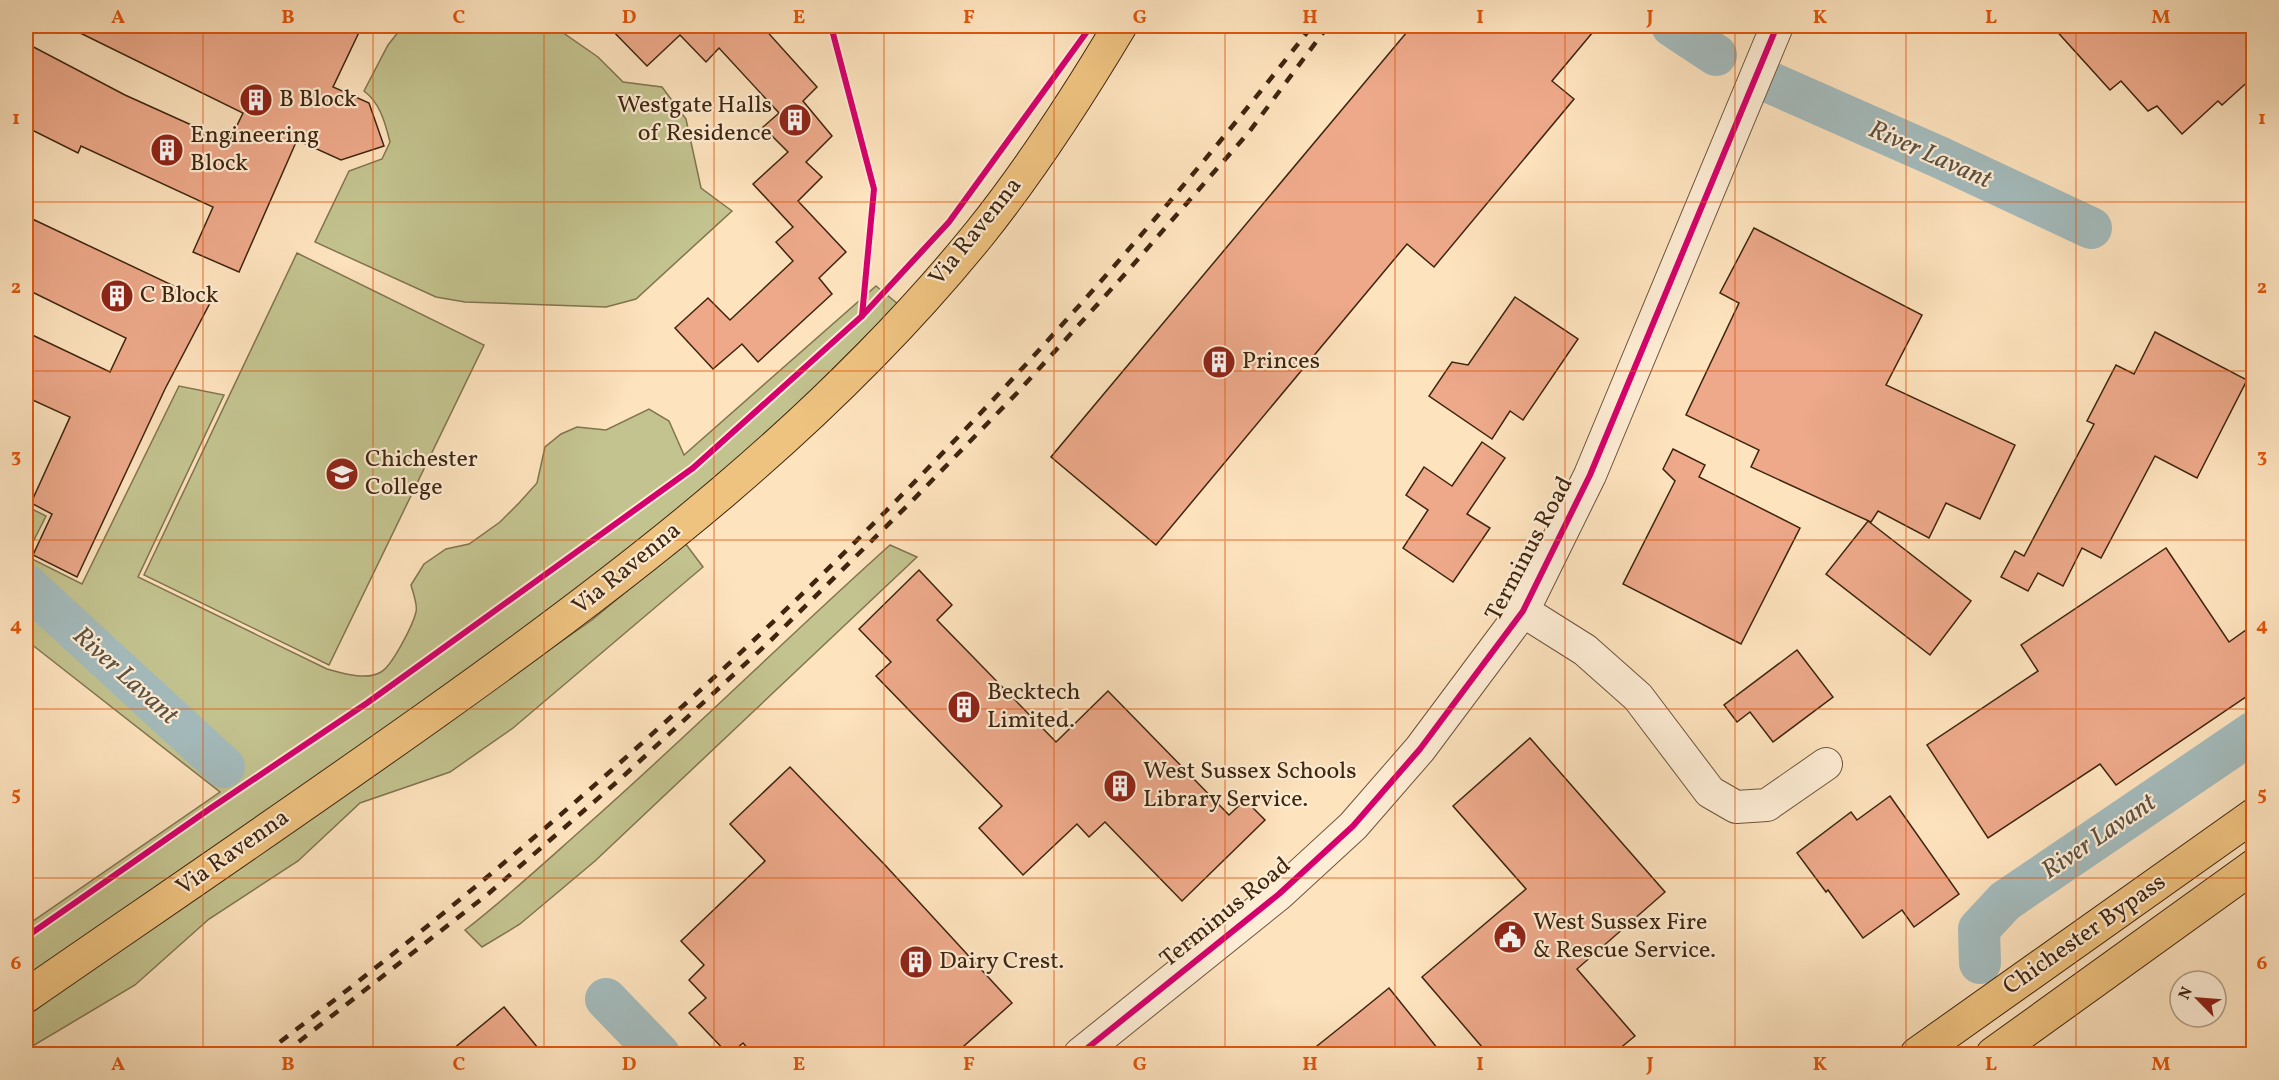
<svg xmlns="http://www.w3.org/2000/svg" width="2279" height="1080" font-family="Vollkorn,serif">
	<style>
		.green { fill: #c3c38f; stroke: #81744f; stroke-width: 1.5 }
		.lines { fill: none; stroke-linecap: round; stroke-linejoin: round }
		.river { stroke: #a4bbbc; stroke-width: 42 }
		.building { fill: #eda98a; stroke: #3f250f; stroke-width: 1.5 }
		.minor-casing { stroke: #6e543b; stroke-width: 34 }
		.major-casing { stroke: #3f250f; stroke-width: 35 }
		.highway-casing { stroke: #3f250f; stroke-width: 35 }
		.minor { stroke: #feedd5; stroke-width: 32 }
		.major { stroke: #eec27f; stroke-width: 33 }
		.highway { stroke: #eec27f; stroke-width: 33 }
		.rail { stroke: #3f250f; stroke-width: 4.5; stroke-dasharray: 10 10; stroke-linecap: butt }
		.cycleway-casing { stroke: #feedd5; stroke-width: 10 }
		.cycleway { stroke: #d6006c; stroke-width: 6 }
		.grid { fill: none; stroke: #e0560c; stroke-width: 1.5; stroke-opacity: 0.55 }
		.labels { text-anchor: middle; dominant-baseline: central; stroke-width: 4.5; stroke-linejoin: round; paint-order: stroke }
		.poi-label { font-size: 24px; fill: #3f250f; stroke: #feedd5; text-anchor: start }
		.street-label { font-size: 24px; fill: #3f250f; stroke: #feedd5 }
		.water-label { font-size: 26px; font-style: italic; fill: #5d5243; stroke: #feedd5 }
		.neatline { fill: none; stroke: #e0560c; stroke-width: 2 }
		.grid-label { font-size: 20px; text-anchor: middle; font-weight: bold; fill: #e0560c }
	</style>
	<rect width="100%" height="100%" fill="#fde3be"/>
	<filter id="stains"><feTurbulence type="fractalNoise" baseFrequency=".00333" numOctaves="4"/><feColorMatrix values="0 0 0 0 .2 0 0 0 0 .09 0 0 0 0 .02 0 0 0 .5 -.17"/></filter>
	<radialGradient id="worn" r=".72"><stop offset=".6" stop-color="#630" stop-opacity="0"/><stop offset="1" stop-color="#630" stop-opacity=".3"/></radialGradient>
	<g class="green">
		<path d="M 403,26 L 558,26 L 562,32 L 598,57 L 623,82 L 662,87 L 686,119 L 701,188 L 732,211 L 636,299 L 606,307 L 465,302 L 436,297 L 315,242 L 349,171 L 382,159 L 390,142 C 385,122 380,103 364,91 L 388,45 Z"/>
		<path d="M 297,253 L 484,345 L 329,665 L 144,575 Z"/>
		<path d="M 876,286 L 898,304 L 728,473 L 571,595 L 332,771 L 26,981 L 26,926 L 220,792 L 26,640 L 26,506 L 46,516 L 26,556 L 82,584 L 179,386 L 224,395 L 138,577 L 327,669 C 342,673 366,681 381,672 C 392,666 413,625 416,612 C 418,605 413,593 411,585 L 424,564 L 446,549 L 469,544 L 500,522 L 519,503 L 537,483 L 545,447 L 561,434 L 577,427 L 606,430 L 649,409 L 669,421 L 684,455 Z"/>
		<path d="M 685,543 L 703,567 L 513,728 L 450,772 L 360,803 L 298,861 L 209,919 L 135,985 L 26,1050 L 26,1013 L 592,620 Z"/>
		<path d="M 890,545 L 917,557 L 595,861 L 520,924 L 482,947 L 465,930 C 505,899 542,865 579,832 C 685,739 785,639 890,545 Z"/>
	</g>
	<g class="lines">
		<g class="river">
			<path d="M 1672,26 L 1716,55"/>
			<path d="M 1769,82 L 1939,157 L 2091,228"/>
			<path d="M 26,585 L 224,767"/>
			<path d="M 1980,963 L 1979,929 L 2005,901 L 2254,732"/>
			<path d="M 606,999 L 659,1054"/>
		</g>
	</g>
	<g class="building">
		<path d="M 66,26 L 362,26 L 333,87 L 369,103 L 384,146 L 341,160 L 297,140 L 239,272 L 193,252 L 213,207 L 81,146 L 78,153 L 26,127 L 26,43 L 125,95 L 229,142 L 243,113 Z"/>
		<path d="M 608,26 L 762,26 L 817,87 L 803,101 L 832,136 L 806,162 L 822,177 L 798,201 L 846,252 L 819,278 L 832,294 L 758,362 L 742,344 L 713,369 L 675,328 L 708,298 L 730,320 L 793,261 L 776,242 L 793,227 L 753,184 L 788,152 L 763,127 L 779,113 L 719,48 L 706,62 L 680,35 L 647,66 Z"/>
		<path d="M 1412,26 L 1598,26 L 1552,81 L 1574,99 L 1434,267 L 1407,244 L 1156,545 L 1051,457 Z"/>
		<path d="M 2052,26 L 2253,26 L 2253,77 L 2222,105 L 2218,101 L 2182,134 L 2157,106 L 2148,111 L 2121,81 L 2110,90 Z"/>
		<path d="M 26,216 L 210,303 L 165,389 L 77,577 L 33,555 L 52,514 L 31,503 L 70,417 L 26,397 L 26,332 L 110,372 L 126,338 L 26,289 Z"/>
		<path d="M 1754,228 L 1922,315 L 1886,385 L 2015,445 L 1980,519 L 1946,503 L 1929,538 L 1878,511 L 1871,522 L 1751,467 L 1759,450 L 1686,415 L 1739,303 L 1720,293 Z"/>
		<path d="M 1515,297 L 1578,339 L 1523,420 L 1510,411 L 1492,439 L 1429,396 L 1452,362 L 1468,365 Z"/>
		<path d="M 2155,332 L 2247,380 L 2197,478 L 2155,456 L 2101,558 L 2082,548 L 2063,586 L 2038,573 L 2028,591 L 2001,577 L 2015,551 L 2024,556 L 2094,424 L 2087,421 L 2116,365 L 2134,374 Z"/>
		<path d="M 1482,442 L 1505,458 L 1467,514 L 1490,528 L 1453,582 L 1403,548 L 1428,510 L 1406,495 L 1424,467 L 1452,486 Z"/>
		<path d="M 1673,449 L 1705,465 L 1699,477 L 1800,528 L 1741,644 L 1623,584 L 1675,481 L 1663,469 Z"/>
		<path d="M 1868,521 L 1971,601 L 1930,655 L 1826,574 Z"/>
		<path d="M 2166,548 L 2229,642 L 2253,625 L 2253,692 L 2116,785 L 2100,764 L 1988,838 L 1927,745 L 2038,671 L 2021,645 Z"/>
		<path d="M 919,570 L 952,605 L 937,620 L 1056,742 L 1108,691 L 1229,815 L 1245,800 L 1265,820 L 1182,901 L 1105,822 L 1089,837 L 1077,824 L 1023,875 L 979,828 L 1002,806 L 876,676 L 891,662 L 859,629 Z"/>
		<path d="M 1797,650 L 1833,697 L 1773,742 L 1750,712 L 1737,722 L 1724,705 Z"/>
		<path d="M 1530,738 L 1665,892 L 1577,969 L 1635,1036 L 1613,1054 L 1488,1054 L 1422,977 L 1526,889 L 1453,806 Z"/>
		<path d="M 790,767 L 885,865 L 1012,1003 L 955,1054 L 753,1054 L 743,1043 L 730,1054 L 728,1054 L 689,1013 L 706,998 L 689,980 L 704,965 L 681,941 L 765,861 L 730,824 Z"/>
		<path d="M 1890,796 L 1959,894 L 1914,927 L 1902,910 L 1863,938 L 1828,890 L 1826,892 L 1797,853 L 1851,812 L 1857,820 Z"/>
		<path d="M 1389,988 L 1442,1054 L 1307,1054 L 1352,1018 Z"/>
		<path d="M 504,1007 L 543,1054 L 447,1054 Z"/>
	</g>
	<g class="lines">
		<g class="minor-casing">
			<g id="minor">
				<path d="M 1523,611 L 1585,650 L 1638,697 L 1710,792 L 1736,807 L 1767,805 L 1826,764"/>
				<path d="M 1080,1054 L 1279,894 L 1353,826 L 1420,749 L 1523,611 L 1590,475 L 1777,26"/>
			</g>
		</g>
		<g class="major-casing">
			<path id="major" d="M 26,996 C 162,902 299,809 434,713 C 631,573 826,423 979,234 C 1031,169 1077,98 1120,26"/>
		</g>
		<g class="highway-casing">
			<g id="highway">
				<path d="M 1917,1054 L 2254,815"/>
				<path d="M 1993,1054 L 2254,866"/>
			</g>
		</g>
		<use href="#minor" class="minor"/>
		<use href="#major" class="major"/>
		<use href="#highway" class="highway"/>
		<g class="rail">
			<path d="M 264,1054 C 655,759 1012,413 1312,26"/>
			<path d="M 283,1054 L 488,894 L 618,781 L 768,643 L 911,502 L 1017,393 L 1125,274 L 1249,132 L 1328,26"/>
		</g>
		<g class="cycleway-casing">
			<g id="cycleway">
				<path d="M 831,26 L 874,189 L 862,316"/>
				<path d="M 26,937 L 208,810 L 367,703 L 693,468 L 862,316 L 949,222 L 1091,26"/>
				<path d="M 1080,1054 L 1279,894 L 1353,826 L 1420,749 L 1523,611 L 1590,475 L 1777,26"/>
			</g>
		</g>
		<use href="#cycleway" class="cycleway"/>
	</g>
	<path class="grid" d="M 203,26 L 203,1054M 373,26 L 373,1054M 544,26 L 544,1054M 714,26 L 714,1054M 884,26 L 884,1054M 1054,26 L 1054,1054M 1225,26 L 1225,1054M 1395,26 L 1395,1054M 1565,26 L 1565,1054M 1735,26 L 1735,1054M 1906,26 L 1906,1054M 2076,26 L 2076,1054M 26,202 L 2254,202M 26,371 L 2254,371M 26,540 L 2254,540M 26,709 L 2254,709M 26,878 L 2254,878"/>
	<defs>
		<g id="building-disc" transform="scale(1.725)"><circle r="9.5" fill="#8f2418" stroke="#feedd5"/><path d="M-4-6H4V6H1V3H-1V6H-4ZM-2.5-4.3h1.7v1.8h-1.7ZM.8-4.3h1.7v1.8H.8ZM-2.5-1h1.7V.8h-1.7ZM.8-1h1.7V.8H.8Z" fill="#fff"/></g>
		<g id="university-disc" transform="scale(1.725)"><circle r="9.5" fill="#8f2418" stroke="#feedd5"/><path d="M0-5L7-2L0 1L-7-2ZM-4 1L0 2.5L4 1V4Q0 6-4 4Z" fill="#fff"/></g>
		<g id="civic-disc" transform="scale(1.725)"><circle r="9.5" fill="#8f2418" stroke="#feedd5"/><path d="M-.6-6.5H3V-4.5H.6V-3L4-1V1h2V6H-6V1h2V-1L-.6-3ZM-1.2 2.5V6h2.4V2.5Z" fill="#fff"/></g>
	</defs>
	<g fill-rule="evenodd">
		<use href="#building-disc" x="256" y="100"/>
		<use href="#building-disc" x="795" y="120"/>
		<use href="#building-disc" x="167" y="150"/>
		<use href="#building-disc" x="117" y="296"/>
		<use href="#building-disc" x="1219" y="362"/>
		<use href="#university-disc" x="342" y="474"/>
		<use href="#building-disc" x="964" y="707"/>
		<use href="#building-disc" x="1120" y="786"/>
		<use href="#civic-disc" x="1510" y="937"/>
		<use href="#building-disc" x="916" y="962"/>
	</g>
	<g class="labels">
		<g class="poi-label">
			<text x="279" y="100">B Block</text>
			<text x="772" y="106" text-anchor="end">Westgate Halls<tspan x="772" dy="28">of Residence</tspan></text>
			<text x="190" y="136">Engineering<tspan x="190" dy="28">Block</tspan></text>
			<text x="140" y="296">C Block</text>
			<text x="1242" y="362">Princes</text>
			<text x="365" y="460">Chichester<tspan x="365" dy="28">College</tspan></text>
			<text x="987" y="693">Becktech<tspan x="987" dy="28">Limited.</tspan></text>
			<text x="1143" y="772">West Sussex Schools<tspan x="1143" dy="28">Library Service.</tspan></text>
			<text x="1533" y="923">West Sussex Fire<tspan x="1533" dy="28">&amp; Rescue Service.</tspan></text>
			<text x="939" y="962">Dairy Crest.</text>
		</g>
		<g class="street-label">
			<text transform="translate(976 232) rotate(-51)">Via Ravenna</text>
			<text transform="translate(1530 549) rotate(-62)">Terminus Road</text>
			<text transform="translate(627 569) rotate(-39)">Via Ravenna</text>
			<text transform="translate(233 853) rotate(-35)">Via Ravenna</text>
			<text transform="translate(1226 913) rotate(-39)">Terminus Road</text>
			<text transform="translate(2085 935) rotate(-35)">Chichester Bypass</text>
		</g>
		<g class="water-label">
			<text transform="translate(1930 155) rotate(24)">River Lavant</text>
			<text transform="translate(125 676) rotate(42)">River Lavant</text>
			<text transform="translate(2099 837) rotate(-34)">River Lavant</text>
		</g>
	</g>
	<rect width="2279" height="1080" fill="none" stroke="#fde3be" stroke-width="66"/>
	<g transform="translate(2198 999) rotate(295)"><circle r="28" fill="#feedd5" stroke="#b29d86" stroke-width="1.5"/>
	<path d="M0-4.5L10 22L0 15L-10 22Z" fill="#8f2418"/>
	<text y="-9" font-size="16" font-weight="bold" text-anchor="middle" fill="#3f250f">N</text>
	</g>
	<rect x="33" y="33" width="2213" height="1014" class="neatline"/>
	<g class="grid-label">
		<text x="118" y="23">A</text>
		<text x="288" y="23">B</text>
		<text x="459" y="23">C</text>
		<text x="629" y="23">D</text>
		<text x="799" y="23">E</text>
		<text x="969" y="23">F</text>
		<text x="1140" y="23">G</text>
		<text x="1310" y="23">H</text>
		<text x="1480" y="23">I</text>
		<text x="1650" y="23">J</text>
		<text x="1820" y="23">K</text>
		<text x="1991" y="23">L</text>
		<text x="2161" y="23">M</text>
		<text x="16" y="124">1</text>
		<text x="2262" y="124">1</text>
		<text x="16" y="293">2</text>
		<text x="2262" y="293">2</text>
		<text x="16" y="462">3</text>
		<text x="2262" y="462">3</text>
		<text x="16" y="631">4</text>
		<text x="2262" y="631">4</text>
		<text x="16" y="800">5</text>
		<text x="2262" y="800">5</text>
		<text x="16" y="969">6</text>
		<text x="2262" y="969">6</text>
		<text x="118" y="1070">A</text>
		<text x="288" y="1070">B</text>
		<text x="459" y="1070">C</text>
		<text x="629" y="1070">D</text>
		<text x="799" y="1070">E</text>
		<text x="969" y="1070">F</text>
		<text x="1140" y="1070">G</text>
		<text x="1310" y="1070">H</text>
		<text x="1480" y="1070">I</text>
		<text x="1650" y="1070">J</text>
		<text x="1820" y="1070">K</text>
		<text x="1991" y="1070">L</text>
		<text x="2161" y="1070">M</text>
	</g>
	<rect width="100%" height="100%" filter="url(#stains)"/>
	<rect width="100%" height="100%" fill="url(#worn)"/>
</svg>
